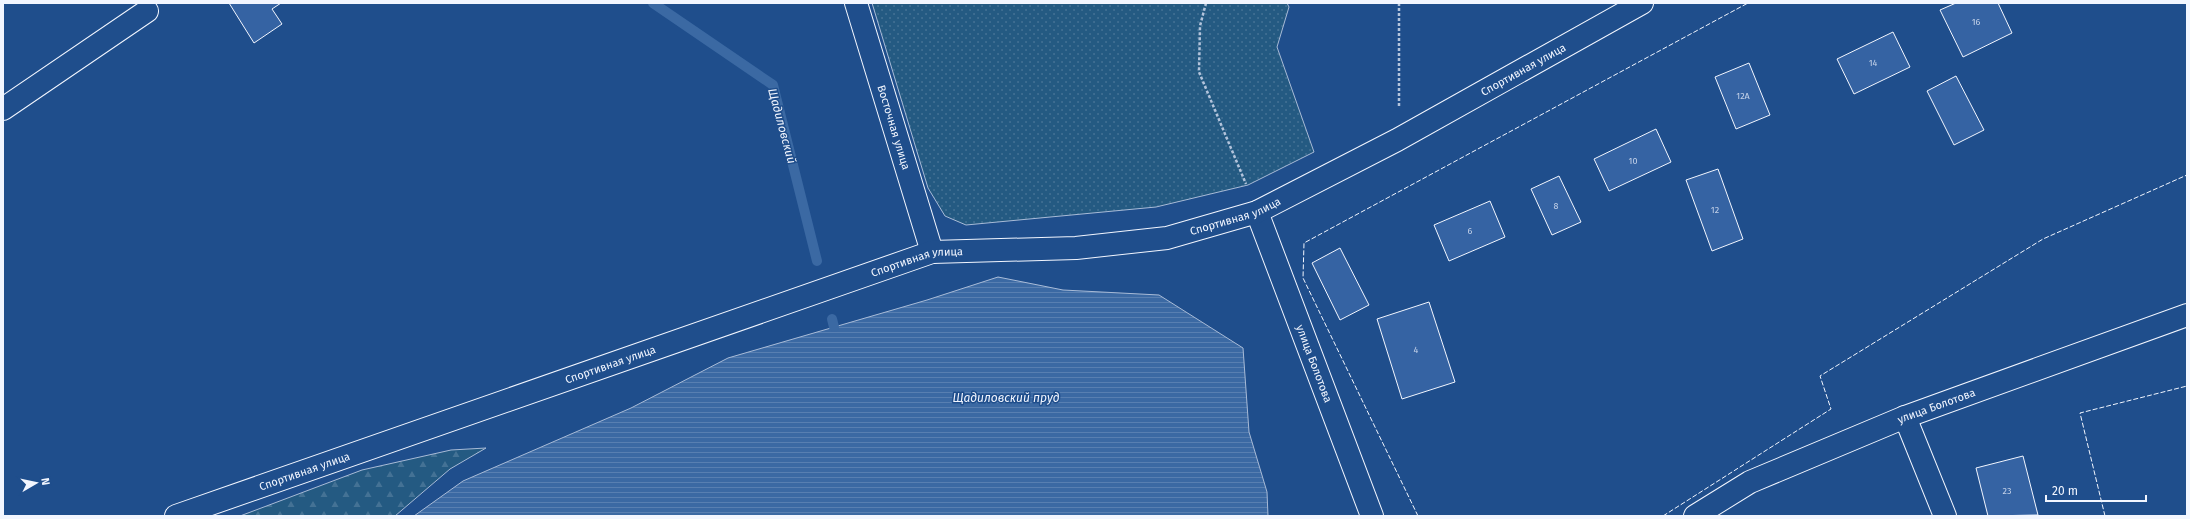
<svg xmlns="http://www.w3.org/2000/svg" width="2190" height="519" font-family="'Fira Sans',sans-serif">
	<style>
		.grass { fill: url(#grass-dots); stroke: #a8bbd7 }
		.forest { fill: url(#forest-firs); stroke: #a8bbd7 }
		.water { fill: url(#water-rules); stroke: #a8bbd7 }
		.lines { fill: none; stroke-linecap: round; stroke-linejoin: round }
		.stream { stroke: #3b69a3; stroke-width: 10 }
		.building { fill: #3563a3; stroke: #f2f6ff }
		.minor-casing { stroke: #f2f6ff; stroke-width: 24 }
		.path { stroke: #b3c4dc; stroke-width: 2.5; stroke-dasharray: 3 2; stroke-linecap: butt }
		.minor { stroke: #1f4e8c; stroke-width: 22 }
		.fence { stroke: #f2f6ff; stroke-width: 1; stroke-dasharray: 5 2; stroke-linecap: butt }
		.labels { text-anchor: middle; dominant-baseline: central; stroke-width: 3; stroke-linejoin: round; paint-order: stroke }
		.number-label { font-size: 9px; fill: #c3d1e8 }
		.street-label { font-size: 11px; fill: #f2f6ff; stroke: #1f4e8c }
		.water-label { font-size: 12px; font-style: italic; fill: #f2f6ff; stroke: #1f4e8c }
	</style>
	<defs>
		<pattern id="grass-dots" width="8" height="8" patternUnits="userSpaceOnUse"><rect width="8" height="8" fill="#245a82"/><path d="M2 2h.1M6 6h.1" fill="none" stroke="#447295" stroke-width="1.8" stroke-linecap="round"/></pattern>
		<pattern id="forest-firs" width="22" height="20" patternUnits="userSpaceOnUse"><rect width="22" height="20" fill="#245a82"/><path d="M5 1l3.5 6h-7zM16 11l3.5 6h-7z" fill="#447295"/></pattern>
		<pattern id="water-rules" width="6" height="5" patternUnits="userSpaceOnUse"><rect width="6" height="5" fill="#3b69a3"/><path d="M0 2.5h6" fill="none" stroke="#587fb1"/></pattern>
	</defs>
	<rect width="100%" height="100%" fill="#1f4e8c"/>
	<path class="grass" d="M 872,3 L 1287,3 L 1289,7 L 1277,47 L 1314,152 L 1248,185 L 1156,207 L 966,225 L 945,216 L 928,188 Z"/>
	<path class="forest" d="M 486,448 L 450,469 L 395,516 L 240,516 L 362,470 L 451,450 Z"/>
	<path class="water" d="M 998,277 L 1063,290 L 1159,295 L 1243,348 L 1249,432 L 1267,492 L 1268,516 L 414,516 L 463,481 L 631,408 L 728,358 L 927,300 Z"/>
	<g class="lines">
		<g class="stream">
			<path d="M 653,3 L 773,85 L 817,261"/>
			<path d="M 832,319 L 834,327"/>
		</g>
	</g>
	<g class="building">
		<path d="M 229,3 L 281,3 L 272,9 L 282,24 L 254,43 Z"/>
		<path d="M 1956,3 L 1998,3 L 2012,33 L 1963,57 L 1940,10 Z"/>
		<path d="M 1893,32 L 1910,67 L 1854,94 L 1837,59 Z"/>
		<path d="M 1749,63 L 1770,115 L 1736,129 L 1715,77 Z"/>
		<path d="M 1956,76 L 1984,130 L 1954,145 L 1927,91 Z"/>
		<path d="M 1656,129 L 1671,162 L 1609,191 L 1594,159 Z"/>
		<path d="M 1718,169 L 1743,239 L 1712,251 L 1686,180 Z"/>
		<path d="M 1559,176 L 1581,222 L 1552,235 L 1531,189 Z"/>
		<path d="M 1490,201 L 1505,237 L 1449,261 L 1434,225 Z"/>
		<path d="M 1340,248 L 1369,305 L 1340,320 L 1312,263 Z"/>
		<path d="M 1429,302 L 1455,382 L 1402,399 L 1377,319 Z"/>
		<path d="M 2023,456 L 2038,515 L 1988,516 L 1976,468 Z"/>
	</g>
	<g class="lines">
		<g class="minor-casing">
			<g id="minor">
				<path id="s1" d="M 856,3 L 932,252"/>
				<path d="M 3,109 L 147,11"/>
				<path id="s2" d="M 1257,212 L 1372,516"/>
				<path d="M 1905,417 L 1945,516"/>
				<path id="s3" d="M 176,516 L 932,252 L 1076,248 L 1167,238 L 1257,212 L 1397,140 L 1642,3"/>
				<path id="s4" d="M 1695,516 L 1750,482 L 1905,417 L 2187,315"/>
			</g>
		</g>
		<g class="path">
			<path d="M 1206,3 L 1200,26 L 1199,72 L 1246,184"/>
			<path d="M 1399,106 L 1399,3"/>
		</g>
		<use href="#minor" class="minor"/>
		<g class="fence">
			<path d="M 1418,516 L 1303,278 L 1304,243 L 1748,3"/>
			<path d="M 1663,516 L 1831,409 L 1820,376 L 2043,239 L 2187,175"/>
			<path d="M 2105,516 L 2080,413 L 2187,386"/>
		</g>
	</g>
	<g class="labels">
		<g class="number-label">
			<text x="1976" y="22">16</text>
			<text x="1873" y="63">14</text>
			<text x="1743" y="96">12А</text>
			<text x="1633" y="161">10</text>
			<text x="1556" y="206">8</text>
			<text x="1715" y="210">12</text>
			<text x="1470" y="231">6</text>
			<text x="1416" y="350">4</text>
			<text x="2007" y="491">23</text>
		</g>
		<g class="street-label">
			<text stroke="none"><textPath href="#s3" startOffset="1432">Спортивная улица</textPath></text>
			<text stroke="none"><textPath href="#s1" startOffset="130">Восточная улица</textPath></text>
			<text stroke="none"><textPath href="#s3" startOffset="1108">Спортивная улица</textPath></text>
			<text stroke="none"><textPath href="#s3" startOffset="784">Спортивная улица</textPath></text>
			<text stroke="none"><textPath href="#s2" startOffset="162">улица Болотова</textPath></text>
			<text stroke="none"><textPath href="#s3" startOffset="460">Спортивная улица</textPath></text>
			<text stroke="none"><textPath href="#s4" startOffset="266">улица Болотова</textPath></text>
			<text stroke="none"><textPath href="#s3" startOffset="136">Спортивная улица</textPath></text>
		</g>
		<g class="water-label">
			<text transform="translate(782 126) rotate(75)">Щадиловский</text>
			<text x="1006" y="398">Щадиловский пруд</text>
		</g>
	</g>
	<rect width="2190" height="519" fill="none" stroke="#f2f6ff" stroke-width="8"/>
	<g transform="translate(36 483) rotate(81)" stroke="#1f4e8c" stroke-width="3" paint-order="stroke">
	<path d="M0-3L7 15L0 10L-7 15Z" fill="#f2f6ff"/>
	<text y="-6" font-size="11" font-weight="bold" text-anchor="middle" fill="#f2f6ff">N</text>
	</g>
	<path d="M2046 495v6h100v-6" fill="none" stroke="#f2f6ff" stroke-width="2"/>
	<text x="2052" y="495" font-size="12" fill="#f2f6ff" stroke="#1f4e8c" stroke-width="3" paint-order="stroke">20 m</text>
</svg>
